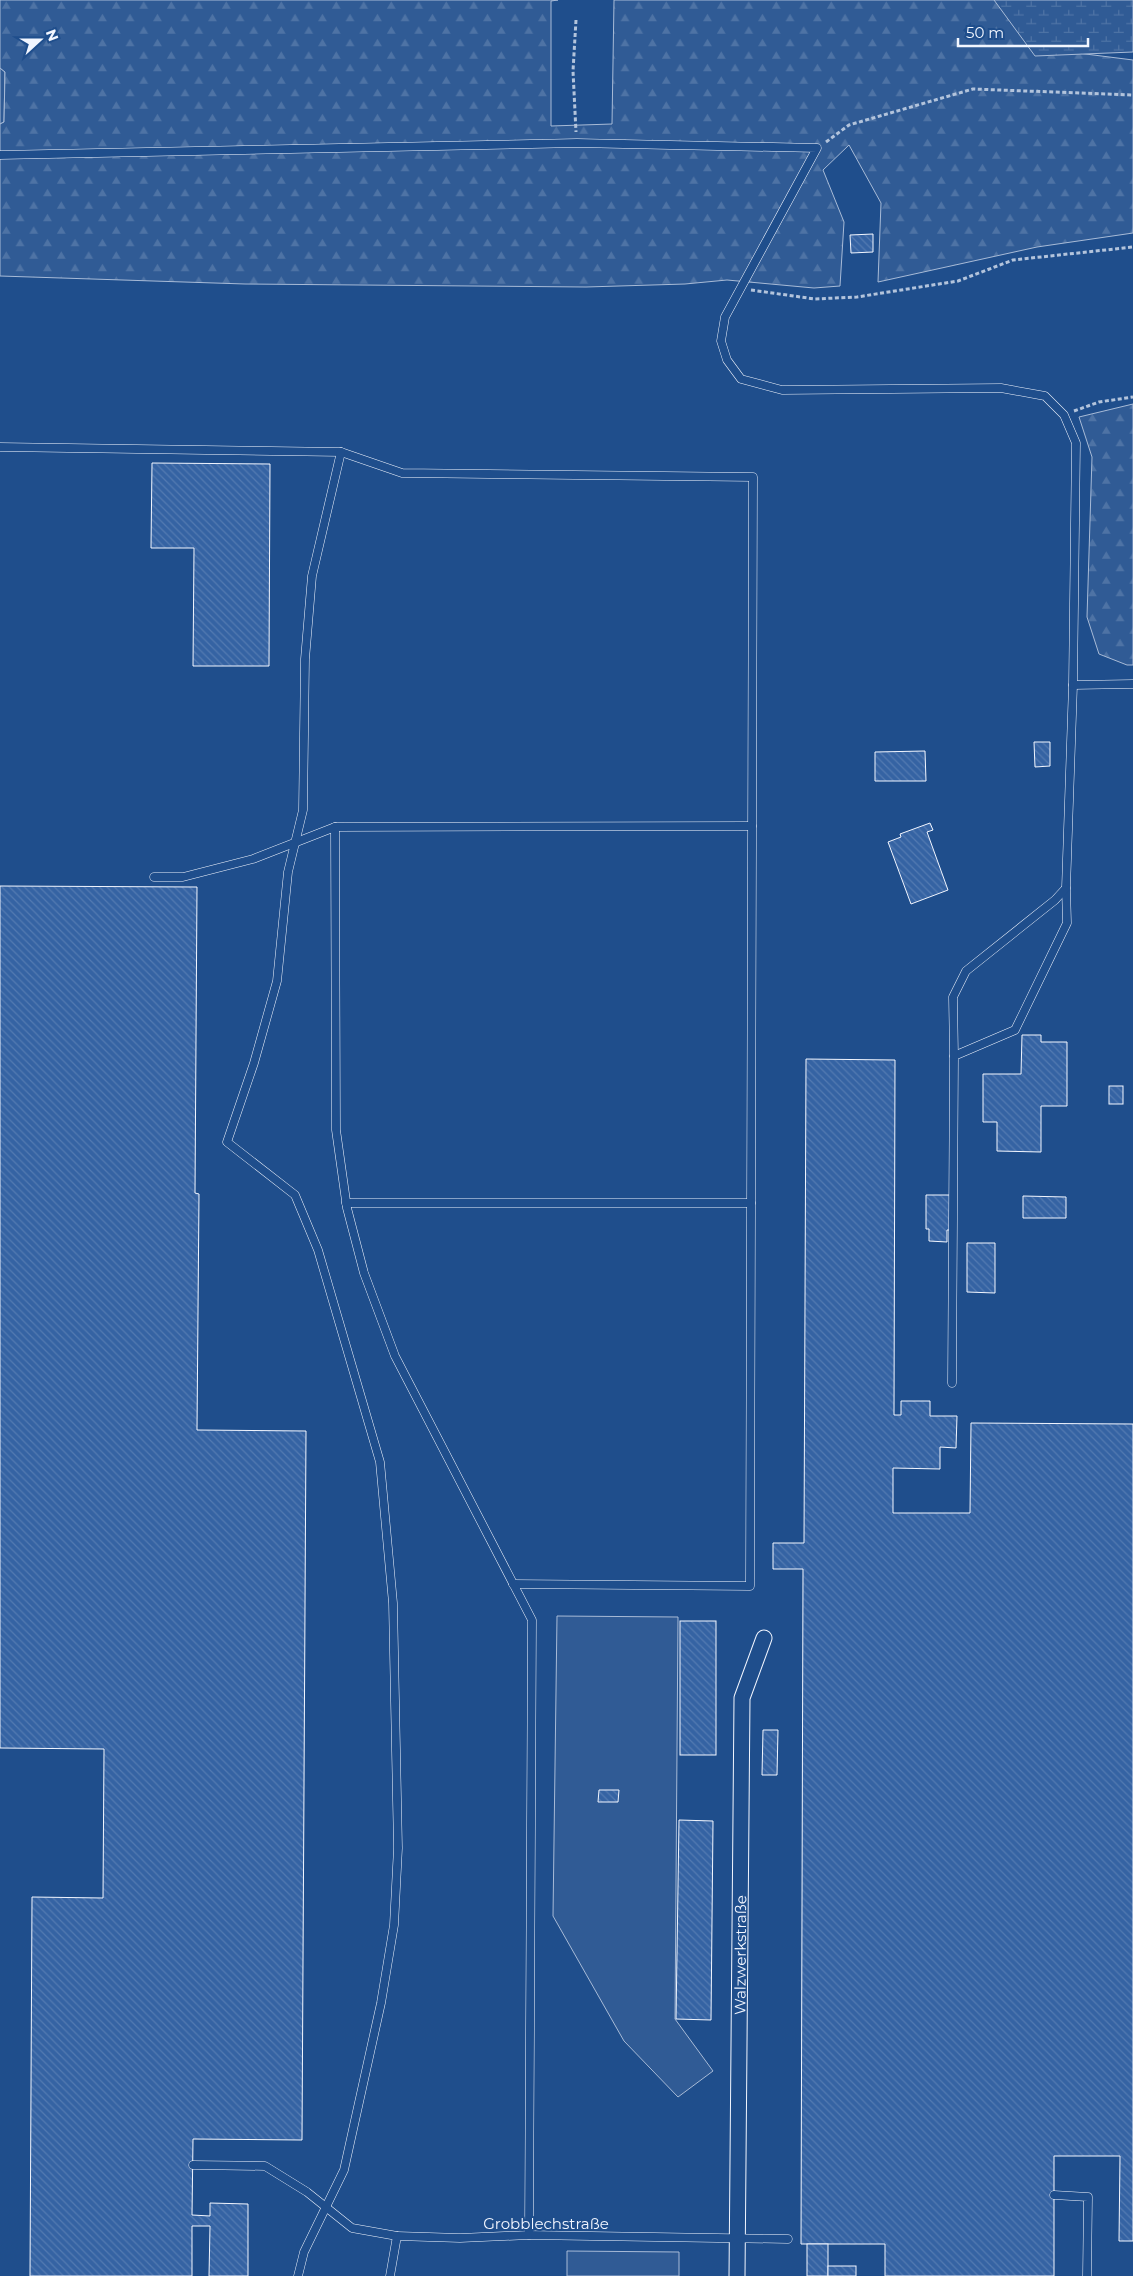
<svg xmlns="http://www.w3.org/2000/svg" width="1133" height="2276" font-family="Montserrat,sans-serif">
	<style>
		.built { fill: #305b95; stroke: #a8bbd7 }
		.forest { fill: url(#forest-firs); stroke: #a8bbd7 }
		.wetland { fill: url(#wetland-marsh); stroke: #a8bbd7 }
		.building { fill: url(#building-back-hatch); stroke: #f2f6ff }
		.lines { fill: none; stroke-linecap: round; stroke-linejoin: round }
		.lane-casing { stroke: #f2f6ff; stroke-width: 9 }
		.street-casing { stroke: #f2f6ff; stroke-width: 17 }
		.path { stroke: #b3c4dc; stroke-width: 3; stroke-dasharray: 4 2.5; stroke-linecap: butt }
		.lane { stroke: #1f4e8c; stroke-width: 8 }
		.street { stroke: #1f4e8c; stroke-width: 15 }
		.labels { text-anchor: middle; dominant-baseline: central; stroke-width: 4; stroke-linejoin: round; paint-order: stroke }
		.street-label { font-size: 15px; fill: #f2f6ff; stroke: #1f4e8c }
	</style>
	<defs>
		<pattern id="forest-firs" width="22" height="20" patternUnits="userSpaceOnUse" patternTransform="scale(1.25)"><rect width="22" height="20" fill="#305b95"/><path d="M5 1l3.5 6h-7zM16 11l3.5 6h-7z" fill="#4e73a5"/></pattern>
		<pattern id="wetland-marsh" width="20" height="14" patternUnits="userSpaceOnUse" patternTransform="scale(1.25)"><rect width="20" height="14" fill="#305b95"/><path d="M1 5h8M5 5V1M11 12h8M15 12V8" fill="none" stroke="#4e73a5"/></pattern>
		<pattern id="building-back-hatch" width="6" height="6" patternUnits="userSpaceOnUse" patternTransform="scale(1.25)"><rect width="6" height="6" fill="#3563a3"/><path d="M-1 5l2 2M0 0l6 6M5-1l2 2" fill="none" stroke="#537ab1"/></pattern>
	</defs>
	<rect width="100%" height="100%" fill="#1f4e8c"/>
	<g class="built">
		<path d="M 0,68 L 5,72 L 4,122 L 0,124 Z"/>
		<path d="M 557,1616 L 678,1617 L 675,2019 L 713,2071 L 678,2097 L 624,2041 L 553,1916 Z"/>
		<path d="M 567,2251 L 679,2252 L 679,2276 L 567,2276 Z"/>
	</g>
	<g class="forest">
		<path d="M 0,0 L 558,0 L 551,1 L 551,126 L 612,124 L 614,0 L 1003,0 L 1046,49 L 1133,60 L 1133,233 L 1037,247 L 878,282 L 881,203 L 849,145 L 823,170 L 844,222 L 840,286 L 814,288 L 727,280 L 685,284 L 586,287 L 245,284 L 0,276 L 0,124 L 4,122 L 5,72 L 0,68 Z"/>
		<path d="M 1133,404 L 1133,665 L 1127,665 L 1099,654 L 1087,617 L 1092,457 L 1079,417 Z"/>
	</g>
	<path class="wetland" d="M 994,0 L 1133,0 L 1133,52 L 1035,56 Z"/>
	<g class="building">
		<path d="M 873,234 L 873,252 L 851,253 L 850,235 Z"/>
		<path d="M 152,463 L 270,464 L 269,666 L 193,666 L 194,548 L 151,548 Z"/>
		<path d="M 1034,742 L 1050,742 L 1050,766 L 1035,767 Z"/>
		<path d="M 925,751 L 926,781 L 875,781 L 875,752 Z"/>
		<path d="M 930,823 L 933,830 L 927,832 L 948,890 L 911,904 L 888,842 L 901,837 L 900,834 Z"/>
		<path d="M 0,886 L 197,887 L 195,1193 L 199,1194 L 197,1430 L 306,1431 L 302,2140 L 193,2139 L 192,2215 L 210,2216 L 210,2203 L 248,2204 L 248,2276 L 209,2276 L 210,2226 L 192,2226 L 192,2276 L 30,2276 L 32,1897 L 103,1898 L 104,1749 L 0,1748 Z"/>
		<path d="M 1022,1035 L 1041,1035 L 1041,1042 L 1067,1042 L 1067,1106 L 1041,1106 L 1041,1152 L 997,1151 L 997,1122 L 983,1122 L 983,1074 L 1021,1074 Z"/>
		<path d="M 806,1059 L 895,1060 L 894,1415 L 901,1415 L 901,1401 L 930,1401 L 930,1416 L 957,1416 L 956,1448 L 940,1447 L 940,1469 L 893,1468 L 893,1513 L 970,1513 L 971,1423 L 1133,1424 L 1133,2241 L 1119,2241 L 1120,2156 L 1054,2156 L 1054,2276 L 885,2276 L 885,2244 L 801,2244 L 803,1569 L 773,1569 L 773,1543 L 804,1543 Z"/>
		<rect x="1109" y="1086" width="14" height="18"/>
		<path d="M 926,1195 L 951,1195 L 951,1230 L 947,1230 L 947,1242 L 929,1241 L 929,1229 L 926,1229 Z"/>
		<path d="M 1023,1196 L 1066,1197 L 1066,1218 L 1023,1218 Z"/>
		<path d="M 967,1243 L 995,1243 L 995,1293 L 967,1292 Z"/>
		<rect x="680" y="1621" width="36" height="134"/>
		<path d="M 763,1730 L 778,1730 L 777,1775 L 762,1775 Z"/>
		<path d="M 599,1790 L 619,1790 L 618,1802 L 598,1802 Z"/>
		<path d="M 679,1820 L 713,1821 L 711,2020 L 676,2019 Z"/>
		<rect x="807" y="2244" width="21" height="32"/>
		<rect x="828" y="2266" width="28" height="10"/>
	</g>
	<g class="lines">
		<g class="lane-casing">
			<g id="lane">
				<path d="M 0,155 L 577,143 L 817,148 L 725,317 L 721,341 L 727,360 L 741,379 L 782,390 L 1001,388 L 1045,396 L 1064,415 L 1076,443 L 1073,685 L 1066,888 L 1067,923 L 1015,1030 L 954,1056 L 952,1383"/>
				<path d="M 0,447 L 341,452 L 402,473 L 753,477 L 750,1586 L 513,1584"/>
				<path d="M 1073,685 L 1133,684"/>
				<path d="M 335,827 L 336,1130 L 347,1208 L 364,1273 L 395,1356 L 532,1620 L 529,2235"/>
				<path d="M 154,877 L 183,877 L 253,859 L 335,827 L 752,826"/>
				<path d="M 954,1056 L 953,997 L 966,971 L 1055,900 L 1066,888"/>
				<path d="M 346,1203 L 751,1203"/>
				<path d="M 193,2165 L 265,2166 L 307,2192 L 352,2228 L 397,2236"/>
				<path d="M 1054,2195 L 1088,2197 L 1087,2276"/>
				<path d="M 298,2276 L 304,2252 L 344,2170 L 381,2003 L 394,1925 L 398,1848 L 393,1603 L 380,1462 L 318,1250 L 295,1195 L 227,1142 L 254,1063 L 277,981 L 288,872 L 303,810 L 305,659 L 312,576 L 341,452"/>
				<path d="M 390,2276 L 397,2236 L 460,2238 L 529,2235 L 788,2239"/>
			</g>
		</g>
		<g class="street-casing">
			<g id="street">
				<path id="s1" d="M 737,2276 L 742,1698 L 764,1638"/>
			</g>
		</g>
		<g class="path">
			<path d="M 576,20 L 573,71 L 576,132"/>
			<path d="M 826,142 L 849,125 L 973,89 L 1133,95"/>
			<path d="M 751,290 L 815,299 L 857,297 L 958,281 L 1013,260 L 1133,247"/>
			<path d="M 1074,411 L 1099,402 L 1133,397"/>
		</g>
		<use href="#lane" class="lane"/>
		<use href="#street" class="street"/>
	</g>
	<g class="labels">
		<g class="street-label">
			<text stroke="none"><textPath href="#s1" startOffset="321">Walzwerkstraße</textPath></text>
			<text x="546" y="2223">Grobblechstraße</text>
		</g>
	</g>
	<g transform="translate(40 40) rotate(69)" stroke="#1f4e8c" stroke-width="4" paint-order="stroke">
	<path d="M0-4L9 19L0 12L-9 19Z" fill="#f2f6ff"/>
	<text y="-8" font-size="14" font-weight="bold" text-anchor="middle" fill="#f2f6ff">N</text>
	</g>
	<path d="M958 38v8h130v-8" fill="none" stroke="#f2f6ff" stroke-width="2.5"/>
	<text x="966" y="38" font-size="15" fill="#f2f6ff" stroke="#1f4e8c" stroke-width="4" paint-order="stroke">50 m</text>
</svg>
